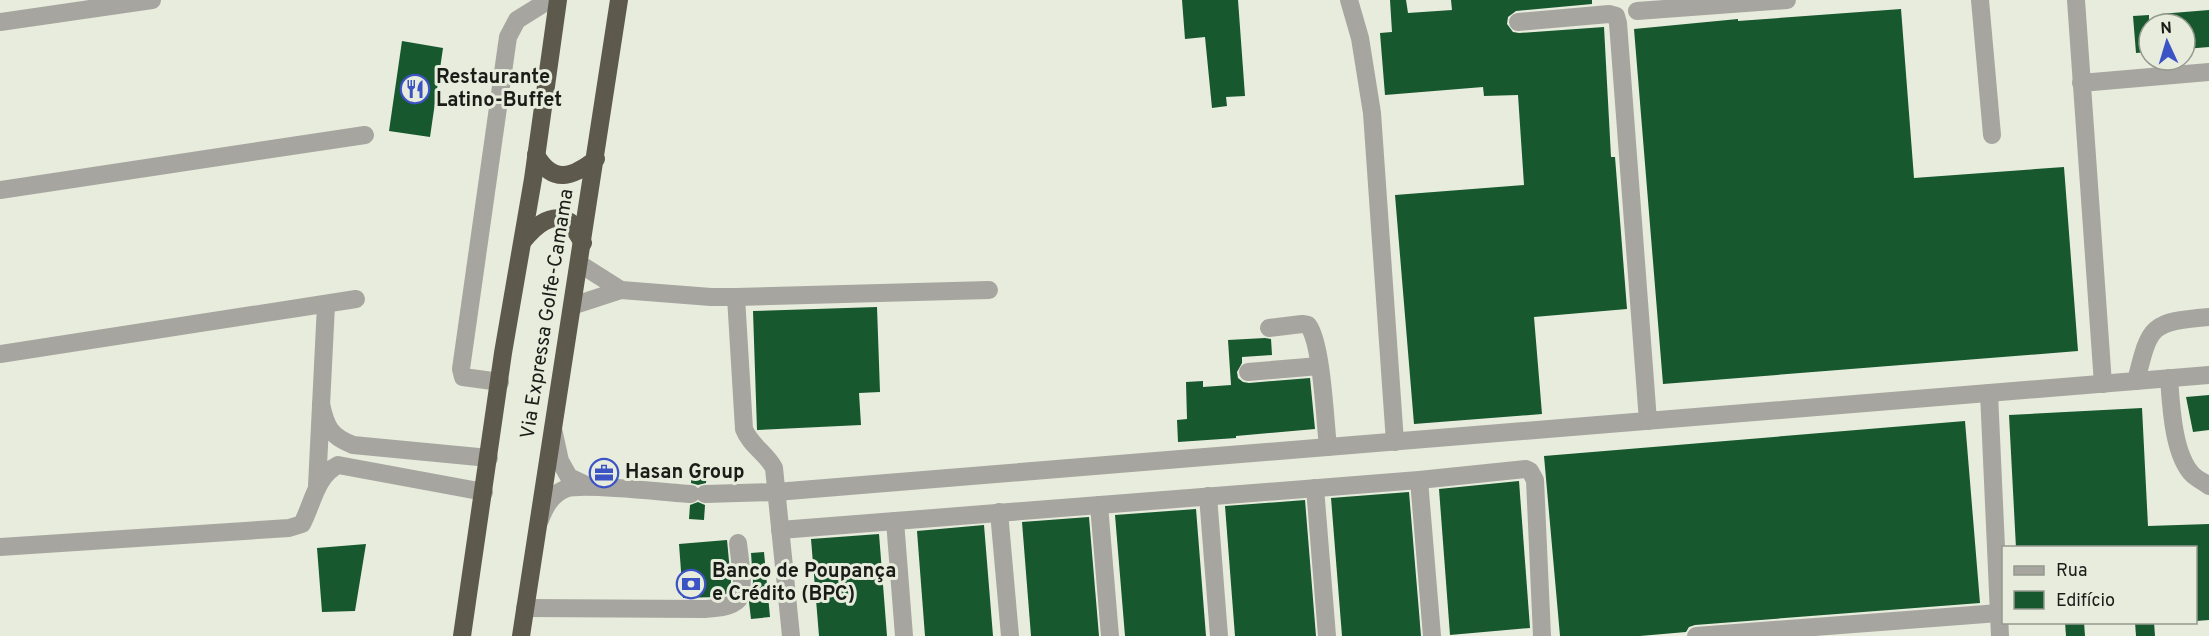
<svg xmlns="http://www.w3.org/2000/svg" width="2209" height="636" font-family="Overpass,sans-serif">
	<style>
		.building { fill: #17582f }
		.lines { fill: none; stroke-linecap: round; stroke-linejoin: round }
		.minor { stroke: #a7a59f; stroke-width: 18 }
		.highway { stroke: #5d594c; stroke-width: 18 }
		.labels { text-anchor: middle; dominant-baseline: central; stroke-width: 6; stroke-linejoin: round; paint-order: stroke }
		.poi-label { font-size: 20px; font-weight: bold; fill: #1a1c17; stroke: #e7ecdd; text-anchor: start }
		.street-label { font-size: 20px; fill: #1a1c17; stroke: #e7ecdd }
	</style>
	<rect width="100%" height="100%" fill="#e7ecdd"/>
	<g class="building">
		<path d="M 1182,0 L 1238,0 L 1245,96 L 1226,97 L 1227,106 L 1212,108 L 1205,37 L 1185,39 Z"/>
		<path d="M 1390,0 L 1406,0 L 1408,13 L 1452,10 L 1451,0 L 1592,0 L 1592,4 L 1516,11 L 1508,17 L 1507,24 L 1513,32 L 1519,33 L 1604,27 L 1611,157 L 1615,157 L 1627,309 L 1534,317 L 1542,414 L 1414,424 L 1395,195 L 1524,185 L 1518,95 L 1484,96 L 1483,87 L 1385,95 L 1380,33 L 1392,32 Z"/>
		<path d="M 1901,9 L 1914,178 L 2064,167 L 2078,351 L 1663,384 L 1634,29 L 1738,19 L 1738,21 Z"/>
		<path d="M 2209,10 L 2209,47 L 2185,49 L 2185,24 L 2160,24 L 2160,14 Z"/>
		<path d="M 2149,15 L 2149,52 L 2136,53 L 2133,16 Z"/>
		<path d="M 402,41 L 443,48 L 430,137 L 389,131 Z"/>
		<path d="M 877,307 L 880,392 L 859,393 L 861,425 L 757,430 L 753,311 Z"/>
		<path d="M 1265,338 L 1271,339 L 1272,355 L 1242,357 L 1242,363 L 1237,372 L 1238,378 L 1243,382 L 1249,383 L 1310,378 L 1315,429 L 1236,436 L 1236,438 L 1178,442 L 1177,420 L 1187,419 L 1186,382 L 1203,381 L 1203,387 L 1231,385 L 1228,340 Z"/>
		<path d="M 2209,395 L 2209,430 L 2193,432 L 2186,397 Z"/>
		<path d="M 2142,408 L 2148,526 L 2209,524 L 2209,620 L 2196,621 L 2196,548 L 2016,548 L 2009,415 Z"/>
		<path d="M 1965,421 L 1980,603 L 1695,625 L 1689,627 L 1686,632 L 1640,636 L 1560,636 L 1544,456 Z"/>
		<path d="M 692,471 L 707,471 L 706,483 L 698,485 L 691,483 Z"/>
		<path d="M 1519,481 L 1530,628 L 1450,635 L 1439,489 Z"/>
		<path d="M 1409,492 L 1421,636 L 1342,636 L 1331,498 Z"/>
		<path d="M 1305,500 L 1316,636 L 1235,636 L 1225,506 Z"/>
		<path d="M 698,502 L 705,505 L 704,520 L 689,519 L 690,505 Z"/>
		<path d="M 1196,509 L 1206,636 L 1125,636 L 1115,515 Z"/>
		<path d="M 1089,517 L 1099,636 L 1031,636 L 1022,522 Z"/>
		<path d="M 984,525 L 993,636 L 925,636 L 917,531 Z"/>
		<path d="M 879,534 L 887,636 L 819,636 L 811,539 Z"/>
		<path d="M 727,540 L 731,582 L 729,593 L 716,597 L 683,598 L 679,544 Z"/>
		<path d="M 366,544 L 355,611 L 322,612 L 317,548 Z"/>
		<path d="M 764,552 L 770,617 L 751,619 L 749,602 L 753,582 L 751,553 Z"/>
		<path d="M 2065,622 L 2084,622 L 2085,636 L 2066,636 Z"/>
		<path d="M 2135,622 L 2154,622 L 2155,636 L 2136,636 Z"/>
	</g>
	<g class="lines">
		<g class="minor">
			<path d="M 1349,0 L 1360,38 L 1372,113 L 1395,442"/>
			<path d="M 1980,0 L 1992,135"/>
			<path d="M 2076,0 L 2103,384"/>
			<path d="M 1637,11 L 1787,0"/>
			<path d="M 0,22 L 152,0"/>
			<path d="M 1518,22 L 1609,14 L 1616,16 L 1618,23 L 1648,421"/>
			<path d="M 2081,83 L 2209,72"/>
			<path d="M 0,190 L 365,135"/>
			<path d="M 580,264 L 621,290"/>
			<path d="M 572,306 L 621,290 L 711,297 L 736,297"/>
			<path d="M 1269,328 L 1302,324 L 1308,325 C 1322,343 1325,421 1328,447"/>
			<path d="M 0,354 L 356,299"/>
			<path d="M 1248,372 L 1319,366"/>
			<path d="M 2169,378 C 2171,405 2173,455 2193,475 C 2197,479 2204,482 2209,486"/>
			<path d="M 2136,381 C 2150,325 2150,322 2209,317"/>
			<path d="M 500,382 L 463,377 L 461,369 L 508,37 L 517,20 L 549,0"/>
			<path d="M 1989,393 L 2000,636"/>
			<path d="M 321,404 C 326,427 330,436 353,445 L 489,458"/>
			<path d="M 553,429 L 560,461 L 569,477 L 588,486"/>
			<path d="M 1419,480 L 1432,636"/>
			<path d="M 317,486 L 326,305"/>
			<path d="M 1315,488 L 1327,636"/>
			<path d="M 705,494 L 776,492 L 2209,375"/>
			<path d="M 1208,496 L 1219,636"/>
			<path d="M 1099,505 L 1110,636"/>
			<path d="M 999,512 L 1010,636"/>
			<path d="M 540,520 C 545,507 551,495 565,489 C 582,482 667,493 691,494"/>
			<path d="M 895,521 L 904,636"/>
			<path d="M 780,530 L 1419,480 L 1526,469 L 1530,471 L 1535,480 L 1542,636"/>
			<path d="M 0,547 L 289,528 L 302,524 C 313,503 316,476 338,465 L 484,492"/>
			<path d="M 525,608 L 705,609 C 715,608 730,608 738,600 C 746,592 739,555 738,543"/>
			<path d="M 791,636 L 774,468 C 767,454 750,445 744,429 L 736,297 L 989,290"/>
			<path d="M 1696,636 L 1999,613"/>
		</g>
		<g class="highway">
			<path d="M 536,155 C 553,185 573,177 596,159"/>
			<path d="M 523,241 C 535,226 551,211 570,222 L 583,243"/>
			<path d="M 462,636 L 503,353 L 533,179 L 558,0"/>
			<path d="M 521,636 L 619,0"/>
		</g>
	</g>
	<defs>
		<g id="restaurant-ring" transform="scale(1.5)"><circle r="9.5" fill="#e7ecdd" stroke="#3c53c6" stroke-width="1.5"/><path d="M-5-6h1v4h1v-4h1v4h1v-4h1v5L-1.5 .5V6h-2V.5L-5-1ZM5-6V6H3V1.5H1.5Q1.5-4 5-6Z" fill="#3c53c6"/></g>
		<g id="office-ring" transform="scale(1.5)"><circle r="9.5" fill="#e7ecdd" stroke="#3c53c6" stroke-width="1.5"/><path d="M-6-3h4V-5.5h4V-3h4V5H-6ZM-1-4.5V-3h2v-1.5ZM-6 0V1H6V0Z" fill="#3c53c6"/></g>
		<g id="bank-ring" transform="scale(1.5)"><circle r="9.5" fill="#e7ecdd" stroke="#3c53c6" stroke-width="1.5"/><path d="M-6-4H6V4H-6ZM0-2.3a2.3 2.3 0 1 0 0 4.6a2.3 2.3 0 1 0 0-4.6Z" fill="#3c53c6"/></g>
	</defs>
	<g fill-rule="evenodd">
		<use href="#restaurant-ring" x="415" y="89"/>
		<use href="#office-ring" x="604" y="473"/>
		<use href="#bank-ring" x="691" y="584"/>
	</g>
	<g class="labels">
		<g class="poi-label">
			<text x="436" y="78">Restaurante<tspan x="436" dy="23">Latino-Buffet</tspan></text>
			<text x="625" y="473">Hasan Group</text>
			<text x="712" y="572">Banco de Poupança<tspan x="712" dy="23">e Crédito (BPC)</tspan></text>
		</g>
		<g class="street-label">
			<text transform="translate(548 314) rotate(-81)">Via Expressa Golfe-Camama</text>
		</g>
	</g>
	<rect x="2002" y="546" width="195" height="78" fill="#e7ecdd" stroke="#95998e" stroke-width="1.5"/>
	<rect x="2014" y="566" width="30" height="9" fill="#a7a59f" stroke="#95998e" stroke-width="1.5"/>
	<text x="2056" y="576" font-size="18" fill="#1a1c17">Rua</text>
	<rect x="2014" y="591" width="30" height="18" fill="#17582f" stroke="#95998e" stroke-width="1.5"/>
	<text x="2056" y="606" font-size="18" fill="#1a1c17">Edifício</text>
	<g transform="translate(2167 42) rotate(356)"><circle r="28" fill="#e7ecdd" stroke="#95998e" stroke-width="1.5"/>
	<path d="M0-4.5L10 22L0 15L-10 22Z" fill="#3c53c6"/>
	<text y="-9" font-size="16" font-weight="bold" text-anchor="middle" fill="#1a1c17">N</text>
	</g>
</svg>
